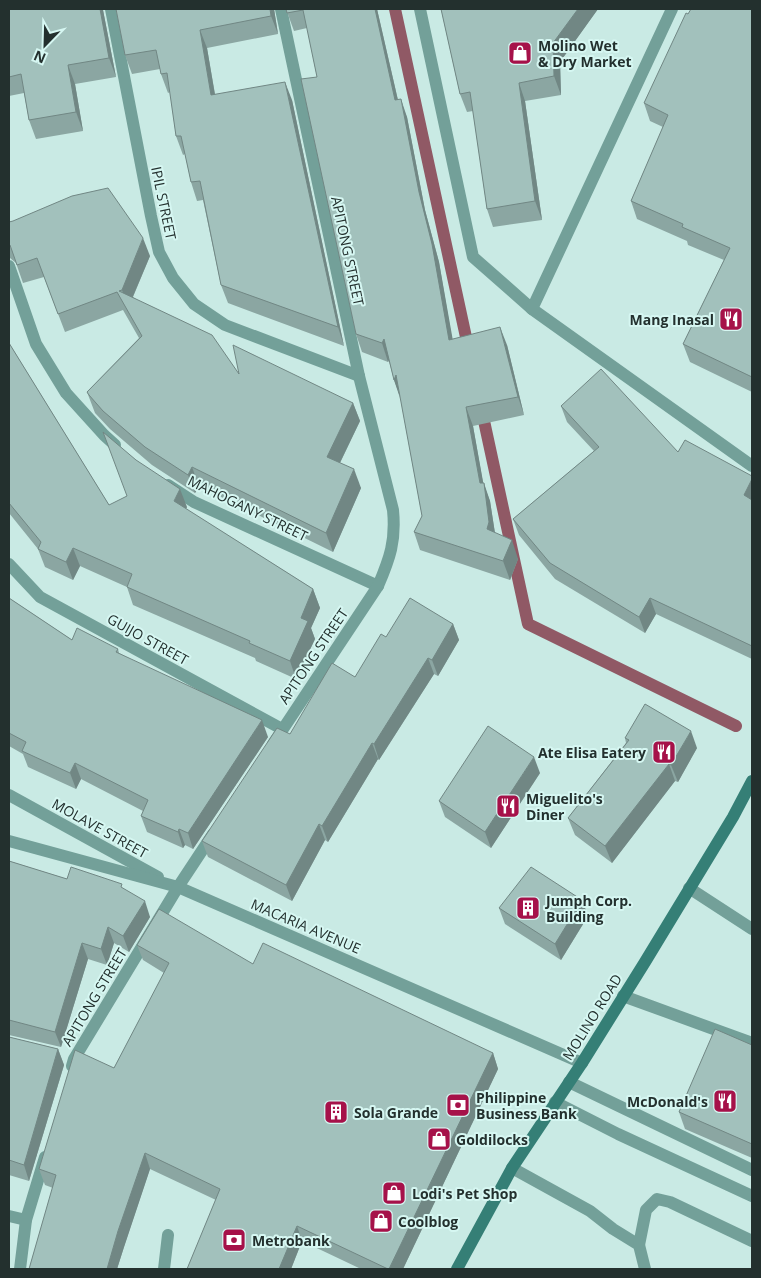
<svg xmlns="http://www.w3.org/2000/svg" width="761" height="1278" font-family="'Open Sans',sans-serif">
	<style>
		.lines { fill: none; stroke-linecap: round; stroke-linejoin: round }
		.stream { stroke: #905965; stroke-width: 12 }
		.lane { stroke: #73a099; stroke-width: 12 }
		.street { stroke: #73a099; stroke-width: 12 }
		.secondary { stroke: #357f76; stroke-width: 12 }
		.wall { fill: #8ba6a2 }
		.shaded-wall { fill: #718784 }
		.building { fill: #a2c1bc; stroke: #718784 }
		.labels { text-anchor: middle; dominant-baseline: central; stroke-width: 4; stroke-linejoin: round; paint-order: stroke }
		.poi-label { font-size: 14px; font-weight: bold; fill: #23302e; stroke: #d6f7f2; text-anchor: start }
		.street-label { font-size: 14px; fill: #23302e; stroke: #d6f7f2 }
	</style>
	<rect width="100%" height="100%" fill="#c9eae4"/>
	<g class="lines">
		<g class="stream">
			<path d="M 395,9 L 469,351"/>
			<path d="M 481,407 L 528,624 L 736,726"/>
		</g>
		<g class="lane">
			<path d="M 420,9 L 473,257 L 532,309"/>
			<path d="M 689,888 L 752,929"/>
			<path d="M 623,996 L 752,1043"/>
			<path d="M 569,1082 L 752,1170"/>
			<path d="M 555,1102 L 618,1134 L 752,1196"/>
			<path d="M 512,1168 L 590,1211 L 613,1229 L 639,1245 L 645,1269"/>
			<path d="M 639,1245 L 646,1210 L 657,1199 L 670,1202 L 752,1241"/>
			<path d="M 164,1269 L 168,1235"/>
		</g>
		<g class="street">
			<path d="M 111,9 L 151,216 L 159,252 L 173,278 L 194,304 L 225,325 L 359,376"/>
			<path d="M 672,9 L 532,309 L 752,466"/>
			<path d="M 9,266 L 36,344 L 66,393 L 104,435 L 115,445"/>
			<path d="M 168,485 L 194,502 L 378,586"/>
			<path d="M 9,564 L 40,597 L 282,729"/>
			<path d="M 273,744 L 378,586 C 390,558 396,541 393,510 L 359,376 L 281,9"/>
			<path d="M 9,795 L 158,877"/>
			<path d="M 9,841 L 178,887 L 582,1063"/>
			<path d="M 72,1066 L 74,1059 L 178,887 L 213,834"/>
			<path d="M 9,1216 L 26,1220"/>
			<path d="M 20,1269 L 26,1220 L 45,1157"/>
		</g>
		<path class="secondary" d="M 457,1269 L 512,1168 L 582,1063 L 645,962 L 733,817 L 752,781"/>
	</g>
	<g class="wall">
		<path d="M 9,9 L 103,10 L 116,77 L 75,84 L 83,131 L 36,139 L 29,120 L 24,93 L 9,96 Z"/>
		<path d="M 116,9 L 274,9 L 278,34 L 207,48 L 215,94 L 292,100 L 344,346 L 228,303 L 221,285 L 203,200 L 197,201 L 191,182 L 185,154 L 183,155 L 176,136 L 170,92 L 168,93 L 161,74 L 160,69 L 132,74 L 125,55 Z"/>
		<path d="M 286,9 L 377,9 L 398,100 L 407,117 L 425,210 L 439,262 L 452,339 L 507,345 L 524,415 L 473,426 L 483,483 L 490,501 L 495,533 L 518,559 L 510,580 L 420,550 L 414,532 L 422,516 L 400,396 L 394,380 L 389,361 L 388,362 L 362,352 L 356,334 L 317,77 L 307,28 L 294,31 Z"/>
		<path d="M 441,9 L 598,9 L 560,62 L 561,95 L 525,101 L 542,220 L 493,227 L 487,209 L 473,111 L 467,112 L 460,94 Z"/>
		<path d="M 752,9 L 752,392 L 690,362 L 683,344 L 724,260 L 688,245 L 687,241 L 637,219 L 631,201 L 663,127 L 650,121 L 644,103 L 688,14 Z"/>
		<path d="M 9,222 L 150,256 L 133,297 L 239,374 L 353,403 L 360,421 L 340,463 L 361,488 L 333,552 L 199,486 L 195,493 L 152,465 L 110,429 L 95,413 L 87,392 L 139,338 L 123,310 L 65,332 L 44,277 L 23,283 L 16,263 L 10,258 L 9,258 Z"/>
		<path d="M 9,343 L 109,505 L 187,507 L 186,509 L 313,589 L 320,608 L 311,628 L 315,639 L 296,679 L 256,661 L 255,658 L 133,605 L 127,587 L 80,566 L 73,580 L 45,567 L 38,549 L 9,513 Z"/>
		<path d="M 561,406 L 678,452 L 752,476 L 752,659 L 656,614 L 645,633 L 555,579 L 519,535 L 513,519 L 594,451 L 567,422 Z"/>
		<path d="M 9,598 L 72,640 L 118,649 L 119,653 L 268,737 L 193,849 L 185,845 L 183,848 L 147,832 L 141,816 L 143,811 L 81,779 L 76,789 L 28,767 L 23,754 L 9,746 Z"/>
		<path d="M 453,624 L 459,640 L 438,676 L 434,674 L 379,760 L 378,759 L 328,842 L 325,840 L 292,901 L 208,857 L 202,841 L 290,734 L 355,677 L 386,637 Z"/>
		<path d="M 625,738 L 697,748 L 678,782 L 675,781 L 612,863 L 575,835 L 568,818 L 626,743 Z"/>
		<path d="M 540,773 L 491,848 L 445,817 L 439,801 Z"/>
		<path d="M 9,861 L 67,879 L 124,889 L 150,917 L 129,952 L 114,943 L 107,965 L 88,959 L 61,1047 L 9,1035 Z"/>
		<path d="M 582,900 L 588,916 L 561,960 L 505,924 L 499,908 Z"/>
		<path d="M 137,945 L 253,964 L 493,1053 L 498,1069 L 403,1269 L 361,1269 L 302,1241 L 291,1269 L 187,1269 L 216,1200 L 150,1169 L 124,1247 L 117,1269 L 29,1269 L 53,1188 L 45,1185 L 39,1169 L 114,1068 L 164,973 L 143,960 Z"/>
		<path d="M 9,1037 L 58,1049 L 64,1065 L 29,1181 L 9,1175 Z"/>
		<path d="M 752,1045 L 752,1158 L 685,1129 L 679,1112 Z"/>
	</g>
	<g class="shaded-wall">
		<path d="M 100,9 L 104,9 L 103,10 L 116,77 L 109,58 Z"/>
		<path d="M 270,9 L 274,9 L 278,34 L 271,16 Z"/>
		<path d="M 375,9 L 377,9 L 402,118 L 395,100 Z"/>
		<path d="M 578,9 L 598,9 L 560,62 L 561,95 L 554,76 L 553,43 Z"/>
		<path d="M 200,30 L 207,48 L 218,113 L 211,95 Z"/>
		<path d="M 68,65 L 75,84 L 83,131 L 76,112 Z"/>
		<path d="M 285,82 L 292,100 L 344,346 L 338,327 Z"/>
		<path d="M 519,83 L 525,101 L 542,220 L 535,201 Z"/>
		<path d="M 401,99 L 407,117 L 425,210 L 439,262 L 456,358 L 449,340 L 419,192 Z"/>
		<path d="M 143,238 L 150,256 L 128,308 L 122,290 Z"/>
		<path d="M 500,327 L 507,345 L 524,415 L 518,397 Z"/>
		<path d="M 384,339 L 390,357 L 388,362 L 382,343 Z"/>
		<path d="M 396,375 L 400,398 L 394,380 Z"/>
		<path d="M 353,403 L 360,421 L 334,475 L 327,457 Z"/>
		<path d="M 466,407 L 473,426 L 484,487 L 484,483 L 490,501 L 496,540 L 487,529 L 480,483 Z"/>
		<path d="M 192,467 L 199,486 L 195,493 L 188,475 Z"/>
		<path d="M 354,469 L 361,488 L 333,552 L 326,533 Z"/>
		<path d="M 752,479 L 752,506 L 744,495 Z"/>
		<path d="M 180,489 L 187,507 L 180,519 L 174,501 Z"/>
		<path d="M 512,540 L 518,559 L 510,580 L 503,561 Z"/>
		<path d="M 73,548 L 80,566 L 73,580 L 66,562 Z"/>
		<path d="M 313,589 L 320,608 L 311,628 L 315,639 L 296,679 L 290,661 L 301,618 Z"/>
		<path d="M 650,598 L 656,614 L 645,633 L 639,617 Z"/>
		<path d="M 453,624 L 459,640 L 438,676 L 432,660 Z"/>
		<path d="M 428,658 L 434,674 L 379,760 L 374,744 Z"/>
		<path d="M 262,720 L 268,737 L 193,849 L 188,833 Z"/>
		<path d="M 691,731 L 697,748 L 678,782 L 671,765 Z"/>
		<path d="M 372,743 L 378,759 L 328,842 L 322,826 Z"/>
		<path d="M 534,757 L 540,773 L 491,848 L 485,832 Z"/>
		<path d="M 75,763 L 81,779 L 76,789 L 70,773 Z"/>
		<path d="M 669,764 L 675,781 L 612,863 L 605,846 Z"/>
		<path d="M 319,824 L 325,840 L 292,901 L 286,885 Z"/>
		<path d="M 179,829 L 185,845 L 183,848 L 178,832 Z"/>
		<path d="M 582,900 L 588,916 L 561,960 L 555,944 Z"/>
		<path d="M 145,901 L 150,917 L 129,952 L 123,936 Z"/>
		<path d="M 108,927 L 114,943 L 107,965 L 101,949 Z"/>
		<path d="M 82,943 L 88,959 L 61,1047 L 55,1032 Z"/>
		<path d="M 58,1049 L 64,1065 L 29,1181 L 24,1165 Z"/>
		<path d="M 493,1053 L 498,1069 L 403,1269 L 389,1269 Z"/>
		<path d="M 145,1153 L 150,1169 L 124,1247 L 117,1269 L 107,1269 L 118,1231 Z"/>
		<path d="M 297,1226 L 302,1241 L 291,1269 L 279,1269 Z"/>
	</g>
	<g class="building">
		<path d="M 9,9 L 100,9 L 109,58 L 68,65 L 76,112 L 29,120 L 21,74 L 9,77 Z"/>
		<path d="M 116,9 L 270,9 L 271,16 L 200,30 L 211,95 L 285,82 L 338,327 L 221,285 L 200,181 L 191,182 L 181,136 L 176,136 L 167,73 L 161,74 L 156,50 L 125,55 Z"/>
		<path d="M 286,9 L 375,9 L 395,100 L 401,99 L 419,192 L 432,244 L 449,340 L 500,327 L 518,397 L 466,407 L 480,483 L 484,483 L 489,522 L 487,529 L 512,540 L 503,561 L 414,532 L 422,516 L 396,375 L 394,380 L 384,339 L 382,343 L 356,334 L 301,79 L 317,77 L 303,10 L 287,13 Z"/>
		<path d="M 441,9 L 578,9 L 553,43 L 554,76 L 519,83 L 535,201 L 487,209 L 470,92 L 460,94 Z"/>
		<path d="M 691,9 L 752,9 L 752,377 L 683,344 L 730,248 L 682,227 L 683,224 L 631,201 L 668,115 L 644,103 L 686,13 L 688,14 Z"/>
		<path d="M 108,188 L 143,238 L 122,290 L 119,291 L 212,335 L 239,374 L 233,345 L 353,403 L 327,457 L 354,469 L 326,533 L 192,467 L 188,475 L 145,447 L 103,411 L 89,395 L 87,392 L 142,336 L 117,292 L 58,314 L 37,258 L 17,265 L 10,245 L 9,244 L 9,222 L 13,221 L 72,196 Z"/>
		<path d="M 9,343 L 109,505 L 127,496 L 103,432 L 136,460 L 180,489 L 174,501 L 313,589 L 301,618 L 308,621 L 290,661 L 249,643 L 250,641 L 127,587 L 132,574 L 73,548 L 66,562 L 38,549 L 41,542 L 9,503 Z"/>
		<path d="M 601,369 L 678,452 L 685,440 L 752,476 L 752,479 L 744,495 L 752,500 L 752,646 L 650,598 L 639,617 L 550,563 L 513,519 L 599,447 L 561,406 Z"/>
		<path d="M 9,598 L 72,640 L 77,628 L 118,649 L 116,652 L 262,720 L 188,833 L 179,829 L 178,832 L 141,816 L 148,800 L 75,763 L 70,773 L 22,751 L 26,742 L 9,733 Z"/>
		<path d="M 410,598 L 453,624 L 432,660 L 428,658 L 374,744 L 372,743 L 322,826 L 319,824 L 286,885 L 202,841 L 277,728 L 290,734 L 332,663 L 355,677 L 381,634 L 386,637 Z"/>
		<path d="M 645,704 L 691,731 L 671,765 L 669,764 L 605,846 L 568,818 L 629,740 L 625,738 Z"/>
		<path d="M 488,726 L 534,757 L 485,832 L 439,801 Z"/>
		<path d="M 9,861 L 67,879 L 71,867 L 122,884 L 121,887 L 145,901 L 123,936 L 108,927 L 101,949 L 82,943 L 55,1032 L 9,1020 Z"/>
		<path d="M 531,867 L 582,900 L 555,944 L 499,908 Z"/>
		<path d="M 159,909 L 253,964 L 263,943 L 493,1053 L 389,1269 L 388,1269 L 297,1226 L 279,1269 L 187,1269 L 220,1189 L 145,1153 L 118,1231 L 107,1269 L 29,1269 L 56,1175 L 39,1169 L 75,1050 L 114,1068 L 169,963 L 137,945 Z"/>
		<path d="M 715,1029 L 752,1045 L 752,1144 L 679,1112 Z"/>
		<path d="M 9,1037 L 58,1049 L 24,1165 L 9,1160 Z"/>
	</g>
	<defs>
		<g id="shop-square" transform="scale(1.25)"><rect x="-9" y="-9" width="18" height="18" rx="4" fill="#a61149" stroke="#d6f7f2"/><path d="M-5-2.5h2.3a2.7 3.5 0 0 1 5.4 0H5L5.5 6h-11ZM-1.5-2.5h3a1.5 2.3 0 0 0-3 0Z" fill="#fff"/></g>
		<g id="restaurant-square" transform="scale(1.25)"><rect x="-9" y="-9" width="18" height="18" rx="4" fill="#a61149" stroke="#d6f7f2"/><path d="M-5-6h1v4h1v-4h1v4h1v-4h1v5L-1.5 .5V6h-2V.5L-5-1ZM5-6V6H3V1.5H1.5Q1.5-4 5-6Z" fill="#fff"/></g>
		<g id="building-square" transform="scale(1.25)"><rect x="-9" y="-9" width="18" height="18" rx="4" fill="#a61149" stroke="#d6f7f2"/><path d="M-4-6H4V6H1V3H-1V6H-4ZM-2.5-4.3h1.7v1.8h-1.7ZM.8-4.3h1.7v1.8H.8ZM-2.5-1h1.7V.8h-1.7ZM.8-1h1.7V.8H.8Z" fill="#fff"/></g>
		<g id="bank-square" transform="scale(1.25)"><rect x="-9" y="-9" width="18" height="18" rx="4" fill="#a61149" stroke="#d6f7f2"/><path d="M-6-4H6V4H-6ZM0-2.3a2.3 2.3 0 1 0 0 4.6a2.3 2.3 0 1 0 0-4.6Z" fill="#fff"/></g>
	</defs>
	<g fill-rule="evenodd">
		<use href="#shop-square" x="520" y="53"/>
		<use href="#restaurant-square" x="731" y="319"/>
		<use href="#restaurant-square" x="664" y="752"/>
		<use href="#restaurant-square" x="508" y="806"/>
		<use href="#building-square" x="528" y="908"/>
		<use href="#restaurant-square" x="725" y="1101"/>
		<use href="#bank-square" x="458" y="1105"/>
		<use href="#building-square" x="336" y="1112"/>
		<use href="#shop-square" x="439" y="1139"/>
		<use href="#shop-square" x="394" y="1193"/>
		<use href="#shop-square" x="381" y="1221"/>
		<use href="#bank-square" x="234" y="1240"/>
	</g>
	<g class="labels">
		<g class="poi-label">
			<text x="538" y="45">Molino Wet<tspan x="538" dy="16">&amp; Dry Market</tspan></text>
			<text x="714" y="319" text-anchor="end">Mang Inasal</text>
			<text x="646" y="752" text-anchor="end">Ate Elisa Eatery</text>
			<text x="526" y="798">Miguelito's<tspan x="526" dy="16">Diner</tspan></text>
			<text x="546" y="900">Jumph Corp.<tspan x="546" dy="16">Building</tspan></text>
			<text x="476" y="1097">Philippine<tspan x="476" dy="16">Business Bank</tspan></text>
			<text x="708" y="1101" text-anchor="end">McDonald's</text>
			<text x="354" y="1112">Sola Grande</text>
			<text x="456" y="1139">Goldilocks</text>
			<text x="412" y="1193">Lodi's Pet Shop</text>
			<text x="398" y="1221">Coolblog</text>
			<text x="252" y="1240">Metrobank</text>
		</g>
		<g class="street-label">
			<text transform="translate(164 203) rotate(78)">IPIL STREET</text>
			<text transform="translate(348 251) rotate(78)">APITONG STREET</text>
			<text transform="translate(248 508) rotate(26)">MAHOGANY STREET</text>
			<text transform="translate(148 639) rotate(29)">GUIJO STREET</text>
			<text transform="translate(313 656) rotate(-56)">APITONG STREET</text>
			<text transform="translate(100 828) rotate(29)">MOLAVE STREET</text>
			<text transform="translate(306 926) rotate(23)">MACARIA AVENUE</text>
			<text transform="translate(94 997) rotate(-59)">APITONG STREET</text>
			<text transform="translate(592 1017) rotate(-58)">MOLINO ROAD</text>
		</g>
	</g>
	<rect width="761" height="1278" fill="none" stroke="#23302e" stroke-width="20"/>
	<g transform="translate(45 45) rotate(203)" stroke="#d6f7f2" stroke-width="4" paint-order="stroke">
	<path d="M0-4L9 19L0 12L-9 19Z" fill="#23302e"/>
	<text y="-8" font-size="14" font-weight="bold" text-anchor="middle" fill="#23302e">N</text>
	</g>
</svg>
